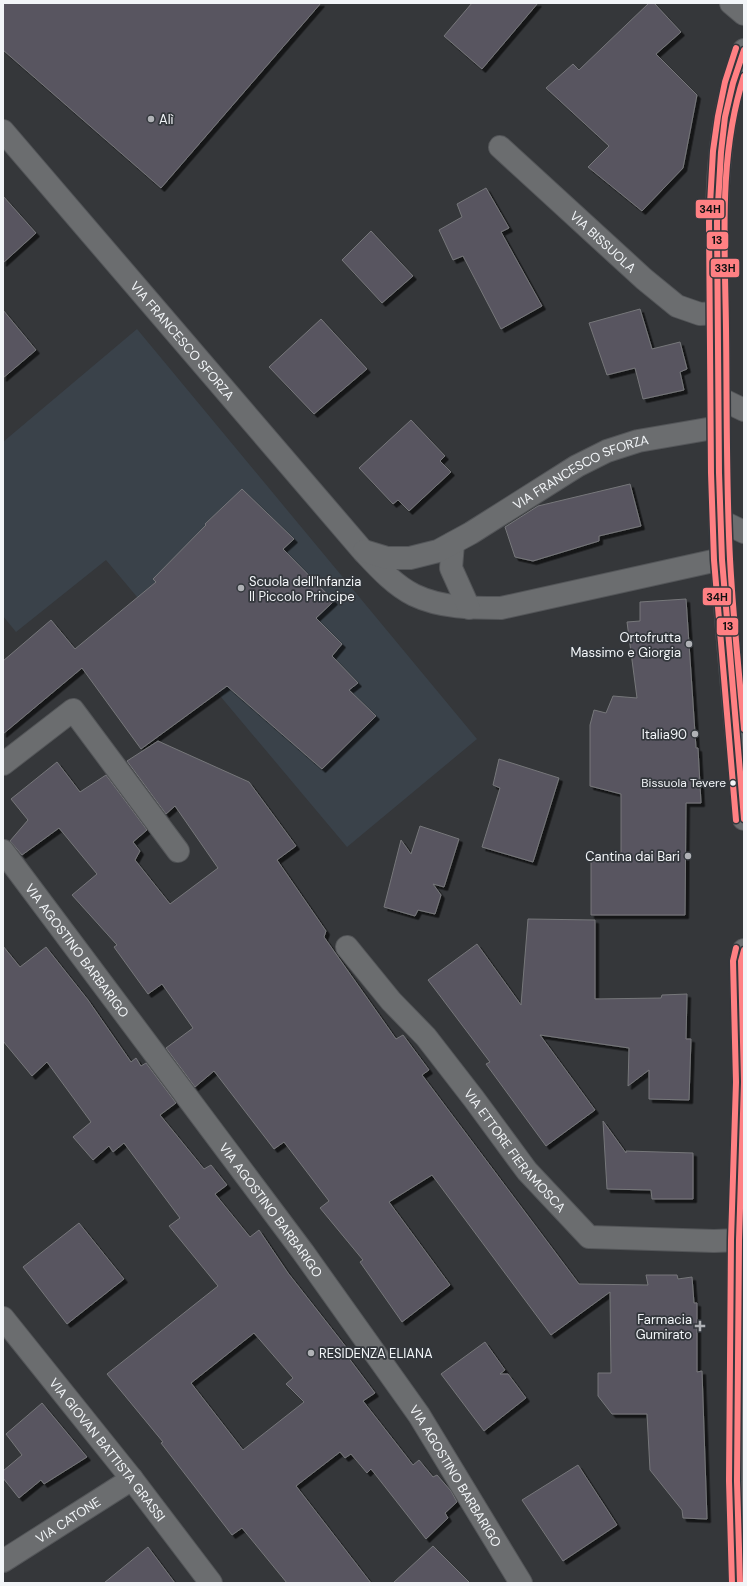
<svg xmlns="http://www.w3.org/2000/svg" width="747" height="1586" font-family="'DM Sans',sans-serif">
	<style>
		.built { fill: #3a424a }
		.building { fill: #585560; stroke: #76777a; fill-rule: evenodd; filter: url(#shadow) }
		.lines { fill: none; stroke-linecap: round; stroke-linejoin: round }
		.minor-casing { stroke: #545659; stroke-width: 24 }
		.minor { stroke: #6b6d6f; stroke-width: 22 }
		.bus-1-casing { stroke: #33373c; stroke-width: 9 }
		.bus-2-casing { stroke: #33373c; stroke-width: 9 }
		.bus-3-casing { stroke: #33373c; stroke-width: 9 }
		.bus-1 { stroke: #ff8083; stroke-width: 6 }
		.bus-2 { stroke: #ff8083; stroke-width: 6 }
		.bus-3 { stroke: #ff8083; stroke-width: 6 }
		.poi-dot { fill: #b0b2b6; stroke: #33373c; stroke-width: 1.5 }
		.bus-dot { fill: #f2f5f8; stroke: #33373c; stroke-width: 1.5 }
		.labels { text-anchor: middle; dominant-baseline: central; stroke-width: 3.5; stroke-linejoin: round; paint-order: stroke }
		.bus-label { font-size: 12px; fill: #f2f5f8; stroke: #33373c; text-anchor: end }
		.poi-label { font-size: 13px; fill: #f2f5f8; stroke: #33373c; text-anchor: end }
		.street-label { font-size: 13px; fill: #f2f5f8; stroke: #33373c }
		.line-badge { stroke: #33373c; stroke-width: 1.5 }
		.pale-badge-label { font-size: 11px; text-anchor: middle; font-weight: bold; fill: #111 }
	</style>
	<defs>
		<filter id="shadow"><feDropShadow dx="3.5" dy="3.5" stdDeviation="0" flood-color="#0009"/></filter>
	</defs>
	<rect width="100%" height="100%" fill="#35373a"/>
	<path class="built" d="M 137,329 L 477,739 L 347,847 L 106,560 L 16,632 L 3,616 L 3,442 Z"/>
	<g class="building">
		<path d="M 3,3 L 321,3 L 161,188 L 3,50 Z"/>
		<path d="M 472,3 L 538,3 L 482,69 L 444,36 Z"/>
		<path d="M 649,3 L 654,3 L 681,32 L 656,54 L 697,95 L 683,168 L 642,211 L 588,167 L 609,146 L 546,88 L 573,64 L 579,70 Z"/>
		<path d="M 486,188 L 509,228 L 501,232 L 542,306 L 501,329 L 463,256 L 453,260 L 439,230 L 462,217 L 457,204 Z"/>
		<path d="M 3,196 L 36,233 L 3,263 Z"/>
		<path d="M 371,231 L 413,276 L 382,303 L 342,260 Z"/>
		<path d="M 640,309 L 652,349 L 680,342 L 687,369 L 680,372 L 684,390 L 643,399 L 635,368 L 607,375 L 589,323 Z"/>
		<path d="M 3,310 L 36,350 L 3,378 Z"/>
		<path d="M 321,319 L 367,369 L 314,414 L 269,367 Z"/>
		<path d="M 411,420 L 445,456 L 440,461 L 451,472 L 409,511 L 398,500 L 393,504 L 359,468 Z"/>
		<path d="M 630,484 L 641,526 L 599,536 L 599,541 L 533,561 L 515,557 L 505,527 L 538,506 Z"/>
		<path d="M 242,489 L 294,539 L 283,549 L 334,601 L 316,618 L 342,644 L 332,656 L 358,683 L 349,690 L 376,716 L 322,769 L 227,686 L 141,749 L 82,668 L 3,734 L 3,661 L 51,620 L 75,649 L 156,582 L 153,579 L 206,525 L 205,524 Z"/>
		<path d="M 686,599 L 696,748 L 698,748 L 701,803 L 686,803 L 685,915 L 591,915 L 591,861 L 621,860 L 621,794 L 590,786 L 590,725 L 594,710 L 606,713 L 613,696 L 637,698 L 627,622 L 640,621 L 640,602 Z"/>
		<path d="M 158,741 L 249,782 L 296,846 L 277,860 L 326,931 L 324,937 L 396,1039 L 403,1035 L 429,1070 L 422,1075 L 579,1284 L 648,1285 L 646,1275 L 677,1275 L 678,1279 L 692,1277 L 694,1303 L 697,1303 L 697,1372 L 702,1371 L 707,1519 L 683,1518 L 682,1510 L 650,1470 L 647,1414 L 612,1414 L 598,1396 L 598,1373 L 611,1373 L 610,1292 L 551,1335 L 432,1175 L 389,1202 L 450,1285 L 402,1322 L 360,1262 L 363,1260 L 320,1208 L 329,1201 L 284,1142 L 274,1149 L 214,1071 L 195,1087 L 166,1048 L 193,1028 L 162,984 L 148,994 L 114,947 L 117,945 L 72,895 L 97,874 L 59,828 L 22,855 L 10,841 L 28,820 L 11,799 L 57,762 L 80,792 L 106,775 L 147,830 L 133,842 L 140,851 L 135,860 L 170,904 L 218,868 L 175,806 L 166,814 L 127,761 Z"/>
		<path d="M 499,759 L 559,778 L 533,862 L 482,847 L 500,788 L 493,785 Z"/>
		<path d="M 420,826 L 459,839 L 444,887 L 433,884 L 441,895 L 435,914 L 418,910 L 415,916 L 384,907 L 401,840 L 411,854 Z"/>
		<path d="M 528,919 L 595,920 L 595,999 L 661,998 L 662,995 L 687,994 L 686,1039 L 691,1039 L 689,1100 L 649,1099 L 649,1070 L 628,1086 L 629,1048 L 540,1035 L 595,1110 L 546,1146 L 486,1064 L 490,1062 L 428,980 L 477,944 L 521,1005 Z"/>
		<path d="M 3,946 L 20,967 L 46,947 L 88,1000 L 131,1062 L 136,1058 L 141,1066 L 146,1063 L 176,1103 L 160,1115 L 204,1169 L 211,1165 L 227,1185 L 215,1194 L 250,1237 L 259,1230 L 288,1273 L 346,1347 L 342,1349 L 375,1393 L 363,1401 L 413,1465 L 419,1460 L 433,1477 L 437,1475 L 451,1491 L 457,1502 L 445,1513 L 448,1518 L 426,1539 L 371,1469 L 367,1473 L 351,1454 L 345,1458 L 340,1452 L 296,1486 L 371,1583 L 287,1583 L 242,1528 L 232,1535 L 161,1443 L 163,1442 L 107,1374 L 218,1286 L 169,1226 L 180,1218 L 124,1143 L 113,1152 L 109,1146 L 93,1160 L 73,1137 L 91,1122 L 47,1062 L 32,1076 L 3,1041 ZM 254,1333 L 293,1378 L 286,1384 L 304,1402 L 243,1450 L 191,1383 Z"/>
		<path d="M 603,1121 L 626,1153 L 626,1151 L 693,1153 L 693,1199 L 652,1199 L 651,1190 L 607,1189 Z"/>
		<path d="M 79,1223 L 124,1279 L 67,1324 L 23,1267 Z"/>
		<path d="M 485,1342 L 505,1370 L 500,1374 L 508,1374 L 526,1398 L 484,1431 L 441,1374 Z"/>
		<path d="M 42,1403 L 87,1457 L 44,1484 L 41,1480 L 19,1498 L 3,1478 L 3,1471 L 22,1455 L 6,1434 Z"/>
		<path d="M 578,1465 L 617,1525 L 563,1561 L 522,1500 Z"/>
		<path d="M 433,1546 L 470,1583 L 393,1583 Z"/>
		<path d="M 148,1547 L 175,1583 L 104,1583 Z"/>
	</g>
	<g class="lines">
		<g class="minor-casing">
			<g id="minor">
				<path d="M 731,3 L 744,14"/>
				<path d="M 744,50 C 710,138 717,235 718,327 C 719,404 718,483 722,560 C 727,647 737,733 744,819"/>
				<path id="s1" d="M 3,131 L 363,551 C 378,567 394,585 414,595 C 441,608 472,608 501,608 L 722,559"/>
				<path id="s2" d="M 500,147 L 644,279 L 677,306 L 700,314 L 718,313"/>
				<path d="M 719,398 L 744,410"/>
				<path d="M 721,521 L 744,532"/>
				<path d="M 453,543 L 451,568 L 469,608"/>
				<path id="s3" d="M 364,551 L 387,558 L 410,558 L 438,551 L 471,533 L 577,466 L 607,451 L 638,441 L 719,427"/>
				<path d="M 3,764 L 73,710 L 178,851"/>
				<path id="s4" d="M 3,851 L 303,1252 L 419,1415 L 521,1583"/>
				<path id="s5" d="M 347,947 L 391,1001 L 426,1037 L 474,1099 L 527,1171 L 589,1237 L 714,1241 L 739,1240"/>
				<path id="s6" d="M 3,1318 L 132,1479 L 211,1583"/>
				<path id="s7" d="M 3,1561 L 132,1479"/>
				<path d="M 740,1583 L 737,1481 L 739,1240 L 744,1082 L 741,961 L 744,950"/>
			</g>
		</g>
		<use href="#minor" class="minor"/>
		<g class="bus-1-casing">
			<g id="bus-1">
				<path d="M 744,50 L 733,83 L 725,117 L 721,152 L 717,222 L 719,473 L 722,560 L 744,819"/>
				<path d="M 740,1583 L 737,1481 L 739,1240 L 744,1082 L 741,961 L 744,950"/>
			</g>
		</g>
		<g class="bus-2-casing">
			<path id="bus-2" d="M 736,820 L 714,560 L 711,473 L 709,222 L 713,151 L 718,116 L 725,82 L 736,48"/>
		</g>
		<g class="bus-3-casing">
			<g id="bus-3">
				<path d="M 744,76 C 718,156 725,245 726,328 C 727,405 726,482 730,559 C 733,616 739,673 744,729"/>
				<path d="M 732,1583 L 729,1481 L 731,1240 L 736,1082 L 733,961 L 736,948"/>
			</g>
		</g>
		<use href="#bus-1" class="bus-1"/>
		<use href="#bus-2" class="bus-2"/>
		<use href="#bus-3" class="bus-3"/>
	</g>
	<g class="poi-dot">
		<circle cx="151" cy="119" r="4"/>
		<circle cx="241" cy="588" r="4"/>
		<circle cx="689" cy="644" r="4"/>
		<circle cx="695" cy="734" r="4"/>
		<circle cx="688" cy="856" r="4"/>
		<path d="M698 1320h4v4h4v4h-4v4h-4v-4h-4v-4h4z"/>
		<circle cx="311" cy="1353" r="4"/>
	</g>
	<circle class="bus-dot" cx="733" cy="783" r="3.5"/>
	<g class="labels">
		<g class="bus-label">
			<text x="726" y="783">Bissuola Tevere</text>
		</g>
		<g class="poi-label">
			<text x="159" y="119" text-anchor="start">Alì</text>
			<text x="249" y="581" text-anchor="start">Scuola dell'Infanzia<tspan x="249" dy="15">Il Piccolo Principe</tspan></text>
			<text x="681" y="637">Ortofrutta<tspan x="681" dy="15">Massimo e Giorgia</tspan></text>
			<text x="687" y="734">Italia90</text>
			<text x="680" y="856">Cantina dai Bari</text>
			<text x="692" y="1319">Farmacia<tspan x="692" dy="15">Gumirato</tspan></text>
			<text x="319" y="1353" text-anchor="start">RESIDENZA ELIANA</text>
		</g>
		<g class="street-label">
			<text stroke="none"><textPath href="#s2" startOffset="140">VIA BISSUOLA</textPath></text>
			<text stroke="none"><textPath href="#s1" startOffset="276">VIA FRANCESCO SFORZA</textPath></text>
			<text stroke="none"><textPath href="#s3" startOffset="240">VIA FRANCESCO SFORZA</textPath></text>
			<text stroke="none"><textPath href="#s4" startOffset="124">VIA AGOSTINO BARBARIGO</textPath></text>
			<text stroke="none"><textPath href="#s5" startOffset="264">VIA ETTORE FIERAMOSCA</textPath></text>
			<text stroke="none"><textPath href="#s4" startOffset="448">VIA AGOSTINO BARBARIGO</textPath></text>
			<text stroke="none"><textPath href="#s6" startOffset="168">VIA GIOVAN BATTISTA GRASSI</textPath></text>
			<text stroke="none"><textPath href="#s4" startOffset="772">VIA AGOSTINO BARBARIGO</textPath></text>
			<text stroke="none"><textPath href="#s7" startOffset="77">VIA CATONE</textPath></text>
		</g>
	</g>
	<g class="line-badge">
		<rect x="695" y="199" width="30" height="20" rx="4" fill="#ff8083"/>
		<rect x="706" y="231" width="23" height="19" rx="4" fill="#ff8083"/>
		<rect x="710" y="258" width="30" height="20" rx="4" fill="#ff8083"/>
		<rect x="702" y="587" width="30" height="19" rx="4" fill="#ff8083"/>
		<rect x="716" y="617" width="23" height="19" rx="4" fill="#ff8083"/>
	</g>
	<g class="pale-badge-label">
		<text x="710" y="213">34H</text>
		<text x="717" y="244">13</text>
		<text x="725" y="272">33H</text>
		<text x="717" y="601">34H</text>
		<text x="728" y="630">13</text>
	</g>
	<rect width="747" height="1586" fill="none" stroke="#f2f5f8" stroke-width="8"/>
</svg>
